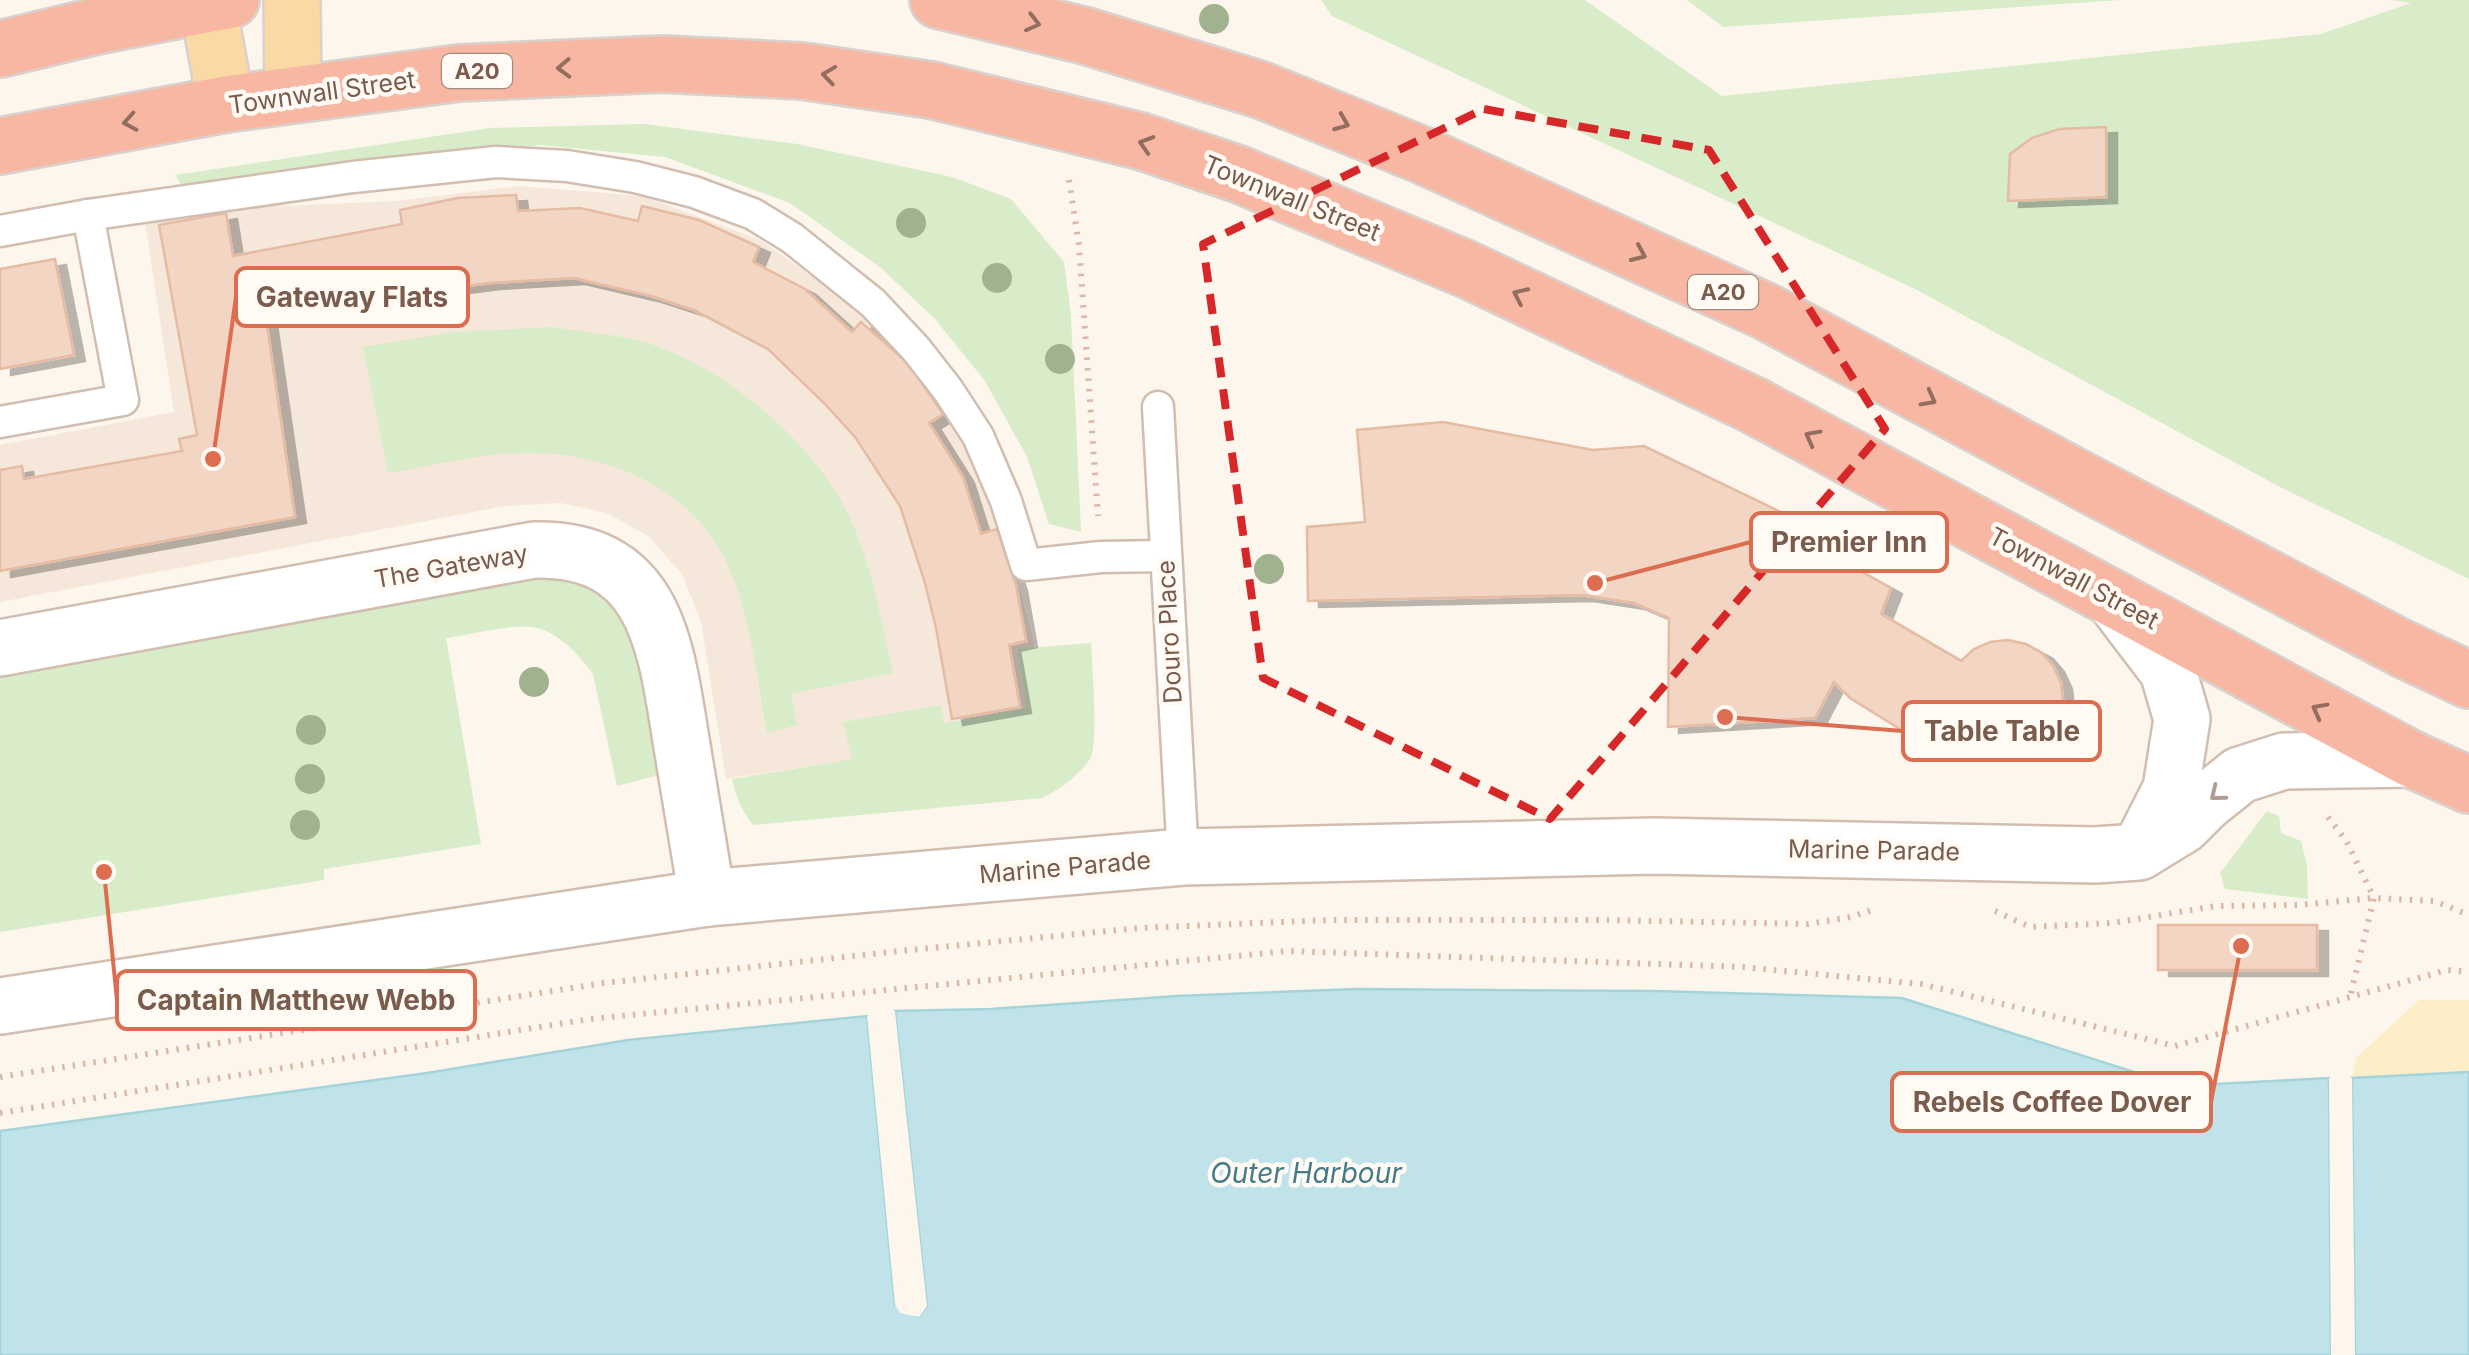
<svg xmlns="http://www.w3.org/2000/svg" width="2469" height="1355" font-family="Inter,sans-serif">
	<style>
		.residential { fill: #f5e8da }
		.green { fill: #d8ecc9 }
		.sand { fill: #fcefc7 }
		.water { fill: #bfe3e8; stroke: #a5d3da; stroke-width: 2.5 }
		.pier { fill: #fdf6ec }
		.building { fill: #f3d5c3; stroke: #e6bba3; stroke-width: 2.5; filter: url(#shadow) }
		.lines { fill: none; stroke-linecap: round; stroke-linejoin: round }
		.lane-casing { stroke: #d1beb0; stroke-width: 35 }
		.street-casing { stroke: #d1beb0; stroke-width: 60 }
		.primary-casing { stroke: #dad1cd; stroke-width: 60 }
		.highway-casing { stroke: #dad1cd; stroke-width: 60 }
		.path { stroke: #d9b8a5; stroke-width: 6; stroke-dasharray: 2.5 8; stroke-linecap: butt }
		.lane { stroke: #fff; stroke-width: 30 }
		.street { stroke: #fff; stroke-width: 55 }
		.primary { stroke: #fbd9a5; stroke-width: 55 }
		.highway { stroke: #f7b7a3; stroke-width: 55 }
		.tree { fill: #a0b28e }
		.oneway { stroke: #936e5e }
		.oneway2 { stroke: #af9d94 }
		.marked { fill: none; stroke: #d62828; stroke-width: 8; stroke-dasharray: 20 12; stroke-linejoin: round }
		.labels { text-anchor: middle; dominant-baseline: central; stroke-width: 9; stroke-linejoin: round; paint-order: stroke }
		.shield { fill: #fffaf3; stroke: #a28b7f; stroke-width: 2.5 }
		.shield-label { font-size: 22px; font-weight: bold; fill: #7a5c4d }
		.street-label { font-size: 25px; fill: #7a5c4d; stroke: #fffaf3 }
		.water-label { font-size: 28px; font-style: italic; fill: #437c86; stroke: #fffaf3 }
		.leader { fill: none; stroke: #dc6d51; stroke-width: 4 }
		.callout-dot { fill: #dc6d51; stroke: #fffaf3; stroke-width: 4 }
		.callout { fill: #fffaf3; stroke: #dc6d51; stroke-width: 4 }
		.callout-label { font-size: 28px; text-anchor: middle; font-weight: bold; fill: #7a5c4d }
	</style>
	<defs>
		<filter id="shadow"><feDropShadow dx="11" dy="6" stdDeviation="0" flood-color="#0004"/></filter>
	</defs>
	<rect width="100%" height="100%" fill="#fdf6ec"/>
	<path class="residential" d="M 519,186 L 642,196 L 761,240 L 866,316 L 949,411 L 1003,526 L 1033,640 L 1041,706 L 943,723 L 941,705 L 844,722 L 853,759 L 726,779 L 701,622 L 682,574 L 648,536 L 607,513 L 561,503 L 505,506 L 0,602 L 0,445 L 174,412 L 145,222 L 231,208 L 397,201 Z"/>
	<g class="green">
		<path d="M 1321,0 L 1585,0 L 1722,96 L 2321,34 L 2411,3 L 2390,0 L 2469,0 L 2469,579 L 2278,486 L 1915,289 L 1332,16 Z"/>
		<path d="M 1687,0 L 2121,0 L 1723,27 Z"/>
		<path d="M 645,124 L 797,144 L 952,177 L 1011,199 L 1064,262 L 1071,315 L 1081,532 L 1049,524 L 1027,457 L 985,381 L 935,319 L 881,268 L 790,203 L 665,157 L 540,145 L 182,186 L 175,175 L 490,128 Z"/>
		<path d="M 553,327 C 583,332 615,334 644,342 C 722,365 816,443 850,518 C 872,567 881,620 893,673 L 791,694 L 797,725 L 767,733 C 757,681 752,626 733,577 C 697,483 595,445 501,454 C 463,458 425,467 388,473 L 363,347 L 455,332 Z"/>
		<path d="M 560,564 L 628,608 L 667,773 L 617,786 L 593,674 C 579,655 557,630 532,627 C 513,624 467,635 446,638 L 481,844 L 324,869 L 324,880 L 0,932 L 0,661 Z"/>
		<path d="M 1091,643 C 1092,665 1099,745 1090,759 C 1078,777 1060,789 1042,798 L 753,825 C 741,810 736,797 732,779 L 852,759 L 843,722 L 941,705 L 944,723 L 1027,708 L 1018,649 Z"/>
		<path d="M 2267,811 L 2279,816 L 2281,833 L 2301,841 L 2307,865 L 2308,899 L 2225,889 L 2220,873 Z"/>
	</g>
	<path class="sand" d="M 2419,1000 L 2469,1000 L 2469,1355 L 2355,1355 L 2352,1078 L 2357,1057 Z"/>
	<g class="water">
		<path d="M 1356,989 L 1654,991 L 1902,998 L 2178,1086 L 2329,1078 L 2331,1355 L 0,1355 L 0,1131 L 427,1073 L 628,1040 L 867,1016 L 895,1305 L 918,1317 L 927,1306 L 895,1011 L 991,1009 L 1177,996 Z"/>
		<path d="M 2469,1072 L 2469,1355 L 2355,1355 L 2352,1078 Z"/>
	</g>
	<g class="pier">
		<path d="M 895,1011 L 927,1306 L 919,1317 L 900,1313 L 895,1305 L 867,1016 L 872,1015 L 900,1303 L 904,1309 L 916,1311 L 921,1305 L 890,1012 Z"/>
		<path d="M 2329,1078 L 2334,1078 L 2336,1355 L 2331,1355 Z"/>
		<path d="M 2347,1078 L 2352,1078 L 2355,1355 L 2350,1355 Z"/>
	</g>
	<g class="building">
		<path d="M 2106,127 L 2106,197 L 2008,201 L 2010,154 L 2032,138 L 2059,129 Z"/>
		<path d="M 516,195 L 518,211 L 580,208 L 638,221 L 642,206 L 699,220 L 759,247 L 753,262 L 805,289 L 852,332 L 861,322 L 908,363 L 943,414 L 929,423 L 963,477 L 981,534 L 997,529 L 1016,585 L 1026,641 L 1009,645 L 1020,707 L 952,719 L 936,628 L 925,583 L 900,506 L 855,437 L 825,404 L 768,349 L 694,310 L 651,296 L 574,278 L 489,283 L 443,289 L 266,319 L 295,517 L 0,571 L 0,470 L 22,466 L 24,479 L 182,451 L 179,439 L 197,435 L 159,225 L 226,213 L 233,256 L 402,224 L 400,210 L 458,198 Z"/>
		<path d="M 55,259 L 74,355 L 0,369 L 0,269 Z"/>
		<path d="M 1443,422 L 1593,450 L 1644,446 L 1841,541 L 1835,557 L 1891,588 L 1881,614 L 1961,661 L 1974,649 L 1990,642 L 2008,640 L 2026,644 L 2042,653 L 2053,666 L 2061,683 L 2063,700 L 2059,718 L 2049,735 L 2033,748 L 2016,753 L 1994,754 L 1976,747 L 1961,733 L 1951,716 L 1932,749 L 1850,698 L 1834,682 L 1815,718 L 1668,727 L 1669,618 L 1634,603 L 1582,595 L 1308,601 L 1307,527 L 1365,522 L 1357,430 Z"/>
		<rect x="2158" y="925" width="159" height="45"/>
	</g>
	<g class="lines">
		<g class="lane-casing">
			<g id="lane">
				<path d="M 0,231 L 88,215 L 353,177 L 496,162 L 567,166 L 635,177 L 694,192 L 753,214 L 792,238 L 873,303 L 916,349 L 948,390 L 978,436 L 1006,501 L 1026,565 L 1101,557 L 1165,556"/>
				<path d="M 1158,407 L 1183,857"/>
				<path d="M 0,422 L 123,400 L 88,215"/>
			</g>
		</g>
		<g class="street-casing">
			<g id="street">
				<path d="M 2114,600 L 2168,671 L 2182,719 L 2171,789 L 2140,850"/>
				<path d="M 0,648 L 534,550 C 659,547 666,650 682,746 C 690,796 699,847 707,898"/>
				<path d="M 0,1006 L 707,898 L 1183,857 L 1654,846 L 2095,855 L 2139,852 L 2183,825 L 2205,803 L 2240,775 L 2284,761 L 2411,759"/>
			</g>
		</g>
		<g class="primary-casing">
			<g id="primary">
				<path d="M 207,0 L 226,104"/>
				<path d="M 292,0 L 293,95"/>
			</g>
		</g>
		<g class="highway-casing">
			<g id="highway">
				<path d="M 938,0 L 1086,36 L 1261,90 L 1422,155 L 1765,311 L 2096,488 L 2401,648 L 2469,680"/>
				<path d="M 0,49 L 96,26 L 231,0"/>
				<path d="M 0,146 L 226,104 L 459,73 L 662,64 L 802,71 L 931,90 L 1140,141 L 1238,174 L 1466,269 L 1753,405 L 2411,759 L 2469,785"/>
			</g>
		</g>
		<g class="path">
			<path d="M 1069,180 L 1079,245 L 1098,516"/>
			<path d="M 2328,817 L 2347,842 L 2374,898 L 2350,997"/>
			<path d="M 1995,911 L 2030,927 L 2112,923 L 2216,906 L 2298,905 L 2374,898 L 2434,901 L 2469,915"/>
			<path d="M 0,1077 L 604,983 L 909,950 L 1140,928 L 1329,920 L 1602,920 L 1808,924 L 1851,917 L 1872,910"/>
			<path d="M 0,1113 L 590,1019 L 1287,951 L 1743,967 L 1921,984 L 2175,1046 L 2447,970 L 2469,972"/>
		</g>
		<use href="#lane" class="lane"/>
		<use href="#street" class="street"/>
		<use href="#primary" class="primary"/>
		<use href="#highway" class="highway"/>
	</g>
	<g class="tree">
		<circle cx="1214" cy="19" r="15"/>
		<circle cx="911" cy="223" r="15"/>
		<circle cx="997" cy="278" r="15"/>
		<circle cx="1060" cy="359" r="15"/>
		<circle cx="1269" cy="569" r="15"/>
		<circle cx="534" cy="682" r="15"/>
		<circle cx="311" cy="730" r="15"/>
		<circle cx="310" cy="779" r="15"/>
		<circle cx="305" cy="825" r="15"/>
	</g>
	<defs><path id="oneway-chevron" d="M-2-3.5L2.5 0L-2 3.5" fill="none" stroke-width="1.6" stroke-linecap="round" stroke-linejoin="round" transform="scale(2.5)"/></defs>
	<g class="oneway">
		<use href="#oneway-chevron" transform="translate(1033 23) rotate(14)"/>
		<use href="#oneway-chevron" transform="translate(564 68) rotate(178)"/>
		<use href="#oneway-chevron" transform="translate(829 75) rotate(-172)"/>
		<use href="#oneway-chevron" transform="translate(130 122) rotate(170)"/>
		<use href="#oneway-chevron" transform="translate(1342 123) rotate(22)"/>
		<use href="#oneway-chevron" transform="translate(1146 144) rotate(-163)"/>
		<use href="#oneway-chevron" transform="translate(1639 254) rotate(24)"/>
		<use href="#oneway-chevron" transform="translate(1520 295) rotate(-155)"/>
		<use href="#oneway-chevron" transform="translate(1929 399) rotate(28)"/>
		<use href="#oneway-chevron" transform="translate(1812 437) rotate(-152)"/>
		<use href="#oneway-chevron" transform="translate(2319 710) rotate(-152)"/>
	</g>
	<use class="oneway2" href="#oneway-chevron" transform="translate(2217 794) rotate(141)"/>
	<path class="marked" d="M 1484,109 L 1709,150 L 1885,429 L 1550,819 L 1263,678 L 1203,244 Z"/>
	<g class="labels">
		<g class="shield">
			<rect x="442" y="54" width="70" height="34" rx="8"/>
			<rect x="1688" y="275" width="70" height="34" rx="8"/>
		</g>
		<g class="shield-label">
			<text x="477" y="71">A20</text>
			<text x="1723" y="292">A20</text>
		</g>
		<g class="street-label">
			<text transform="translate(322 92) rotate(-8)">Townwall Street</text>
			<text transform="translate(1292 198) rotate(22)">Townwall Street</text>
			<text transform="translate(451 566) rotate(-10)">The Gateway</text>
			<text transform="translate(2074 578) rotate(28)">Townwall Street</text>
			<text transform="translate(1169 632) rotate(-93)">Douro Place</text>
			<text transform="translate(1874 850) rotate(1)">Marine Parade</text>
			<text transform="translate(1065 867) rotate(-5)">Marine Parade</text>
		</g>
		<g class="water-label">
			<text x="1306" y="1173">Outer Harbour</text>
		</g>
	</g>
	<path class="leader" d="M213 459L236 297M1595 583L1751 542M1725 717L1903 731M104 872L117 1000M2241 946L2211 1102"/>
	<g class="callout-dot">
		<circle cx="213" cy="459" r="10"/>
		<circle cx="1595" cy="583" r="10"/>
		<circle cx="1725" cy="717" r="10"/>
		<circle cx="104" cy="872" r="10"/>
		<circle cx="2241" cy="946" r="10"/>
	</g>
	<g class="callout">
		<rect x="236" y="268" width="232" height="58" rx="10"/>
		<rect x="1751" y="513" width="196" height="58" rx="10"/>
		<rect x="1903" y="702" width="197" height="58" rx="10"/>
		<rect x="117" y="971" width="358" height="58" rx="10"/>
		<rect x="1892" y="1073" width="319" height="58" rx="10"/>
	</g>
	<g class="callout-label">
		<text x="352" y="307">Gateway Flats</text>
		<text x="1849" y="552">Premier Inn</text>
		<text x="2002" y="741">Table Table</text>
		<text x="296" y="1010">Captain Matthew Webb</text>
		<text x="2052" y="1112">Rebels Coffee Dover</text>
	</g>
</svg>
